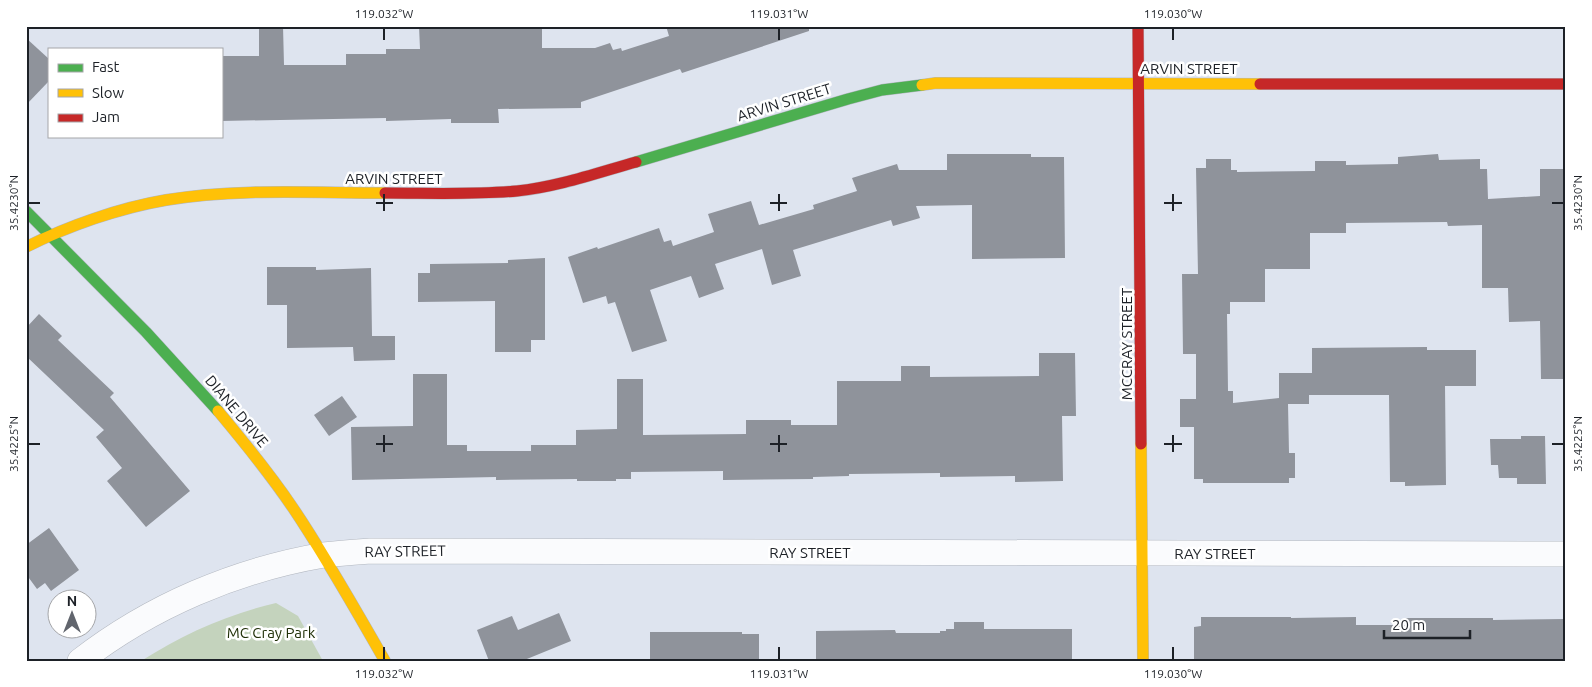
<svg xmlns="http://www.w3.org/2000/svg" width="1592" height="687" font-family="Ubuntu,sans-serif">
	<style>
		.green { fill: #c4d3bd }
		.building { fill: #8f939b }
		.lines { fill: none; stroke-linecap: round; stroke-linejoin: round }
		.street-casing { stroke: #b1b6bf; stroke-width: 26 }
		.fast-casing { stroke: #b1b6bf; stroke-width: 12 }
		.slow-casing { stroke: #b1b6bf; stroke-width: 12 }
		.jam-casing { stroke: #b1b6bf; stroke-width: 12 }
		.street { stroke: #fafbfd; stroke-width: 25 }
		.fast { stroke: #4caf50; stroke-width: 11 }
		.slow { stroke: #ffc107; stroke-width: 11 }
		.jam { stroke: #c62828; stroke-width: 11 }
		.ticks { fill: none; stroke: #1d2127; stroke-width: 2 }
		.labels { text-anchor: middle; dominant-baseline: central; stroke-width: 5; stroke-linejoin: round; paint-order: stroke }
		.street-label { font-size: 15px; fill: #1d2127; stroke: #fff }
		.park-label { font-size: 15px; fill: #203008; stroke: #fff }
		.neatline { fill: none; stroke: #1d2127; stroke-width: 2 }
		.ticks-label { font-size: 12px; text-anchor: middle; fill: #1d2127 }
	</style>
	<rect width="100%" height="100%" fill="#dee4ef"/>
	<path class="green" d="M 276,603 L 298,616 L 323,661 L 141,661 C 183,634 228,614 276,603 Z"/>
	<g class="building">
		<path d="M 259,26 L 283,26 L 284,65 L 346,65 L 346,54 L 386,54 L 386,49 L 420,49 L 419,26 L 542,26 L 542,48 L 595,48 L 610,43 L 613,50 L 621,48 L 622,51 L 669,36 L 666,26 L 809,26 L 809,31 L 682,73 L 680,69 L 581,102 L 581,108 L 498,109 L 499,123 L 451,123 L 451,119 L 386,121 L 386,118 L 221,121 L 221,56 L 259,56 Z"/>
		<path d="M 26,38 L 49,59 L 49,81 L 26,105 Z"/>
		<path d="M 947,154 L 1031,154 L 1031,157 L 1064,157 L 1065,258 L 972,259 L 972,205 L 916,206 L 920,218 L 893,226 L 891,220 L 793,250 L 801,276 L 772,285 L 762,249 L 715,264 L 724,289 L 699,298 L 691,276 L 650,290 L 667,341 L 632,352 L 615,302 L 608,304 L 606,296 L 583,303 L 568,257 L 597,247 L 598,249 L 659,228 L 664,242 L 671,240 L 673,246 L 714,232 L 708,214 L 751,201 L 759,225 L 814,209 L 813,205 L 857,191 L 852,178 L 897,164 L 899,170 L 947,170 Z"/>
		<path d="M 1438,154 L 1439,160 L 1480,159 L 1480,169 L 1487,169 L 1488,199 L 1540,196 L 1540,169 L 1566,169 L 1566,379 L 1541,379 L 1540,321 L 1509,322 L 1508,288 L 1482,288 L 1482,225 L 1448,226 L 1447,222 L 1346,223 L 1346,233 L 1310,233 L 1310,269 L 1265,269 L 1265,302 L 1230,302 L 1230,314 L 1227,314 L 1228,391 L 1233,391 L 1233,403 L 1279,398 L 1279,373 L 1312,373 L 1312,348 L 1427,347 L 1427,350 L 1476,350 L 1476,386 L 1445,386 L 1446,485 L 1405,486 L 1405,482 L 1390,482 L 1389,395 L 1309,395 L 1309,404 L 1288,404 L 1289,453 L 1295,453 L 1295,478 L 1289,478 L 1289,483 L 1203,483 L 1203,479 L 1194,479 L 1194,427 L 1180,427 L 1180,399 L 1196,399 L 1196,354 L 1183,354 L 1182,274 L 1198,274 L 1196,168 L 1206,168 L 1206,159 L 1231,159 L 1231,170 L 1237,170 L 1237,172 L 1315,171 L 1315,161 L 1346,161 L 1346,165 L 1398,164 L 1398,157 Z"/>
		<path d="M 545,258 L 545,340 L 531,340 L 531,352 L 495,352 L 495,301 L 418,302 L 418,273 L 430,273 L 430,264 L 508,263 L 508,260 Z"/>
		<path d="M 267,267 L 316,267 L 316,270 L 371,268 L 372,336 L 395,336 L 395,360 L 354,361 L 353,347 L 287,348 L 287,305 L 267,305 Z"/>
		<path d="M 39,314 L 62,336 L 58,340 L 114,393 L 110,397 L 190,491 L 146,527 L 107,481 L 122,468 L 96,437 L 104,430 L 26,356 L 26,328 Z"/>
		<path d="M 1039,353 L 1075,353 L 1076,416 L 1062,416 L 1063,481 L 1015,482 L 1015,476 L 940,477 L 940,473 L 849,474 L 849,476 L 813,477 L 813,479 L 723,480 L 723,471 L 631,472 L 631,479 L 616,479 L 616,481 L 577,481 L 577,479 L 496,480 L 496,477 L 352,480 L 351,427 L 413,426 L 413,374 L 447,374 L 447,445 L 467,445 L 467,451 L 531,451 L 531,445 L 576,445 L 576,430 L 617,429 L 617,379 L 643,379 L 643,435 L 746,434 L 746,420 L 791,420 L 791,425 L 837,425 L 837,381 L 901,381 L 901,366 L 930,366 L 930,377 L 1039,376 Z"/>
		<path d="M 342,396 L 357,417 L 329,436 L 314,415 Z"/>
		<path d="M 1521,436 L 1545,436 L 1546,484 L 1517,484 L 1517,478 L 1499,478 L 1498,465 L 1491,465 L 1490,439 L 1521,439 Z"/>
		<path d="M 49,528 L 79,570 L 51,591 L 45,583 L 37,589 L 26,574 L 26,545 Z"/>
		<path d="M 559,613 L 571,641 L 522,661 L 489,661 L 477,630 L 512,616 L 518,630 Z"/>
		<path d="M 1201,617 L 1291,617 L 1291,618 L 1356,617 L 1356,625 L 1406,625 L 1406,618 L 1493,618 L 1493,620 L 1565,619 L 1566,661 L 1194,661 L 1194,627 L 1201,626 Z"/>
		<path d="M 954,622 L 984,622 L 984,629 L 1072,629 L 1072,661 L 816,661 L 816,631 L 895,630 L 896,633 L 940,633 L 940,631 L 946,631 L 946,629 L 954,629 Z"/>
		<path d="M 650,632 L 742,632 L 742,634 L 759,634 L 759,661 L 650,661 Z"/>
	</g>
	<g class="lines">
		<g class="street-casing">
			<path id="street" d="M 80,661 C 151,606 236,570 324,555 C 339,553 355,552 370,551 L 1566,554"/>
		</g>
		<g class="fast-casing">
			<g id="fast">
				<path d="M 636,162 L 848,99 L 882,90 L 922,85"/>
				<path d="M 26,211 L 146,332 L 218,411"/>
			</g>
		</g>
		<g class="slow-casing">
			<g id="slow">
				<path d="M 922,85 L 936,83 L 1260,84"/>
				<path d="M 26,247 C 68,226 119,208 166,200 C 238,188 313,193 385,193"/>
				<path d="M 218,411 C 244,442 270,474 293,508 C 326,557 355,609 385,661"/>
				<path d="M 1141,444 L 1143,661"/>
			</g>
		</g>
		<g class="jam-casing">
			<g id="jam">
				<path d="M 1138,26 L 1141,444"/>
				<path d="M 1260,84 L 1566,84"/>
				<path d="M 385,193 C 429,193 473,195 517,191 C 557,187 597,173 636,162"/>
			</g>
		</g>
		<use href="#street" class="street"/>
		<use href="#fast" class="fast"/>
		<use href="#slow" class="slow"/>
		<use href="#jam" class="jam"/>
	</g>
	<path class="ticks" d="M 384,28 L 384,40M 779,28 L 779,40M 1173,28 L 1173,40M 384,194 L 384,211M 779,194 L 779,211M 1173,194 L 1173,211M 28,203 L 40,203M 376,203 L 393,203M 770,203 L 787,203M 1164,203 L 1182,203M 1552,203 L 1564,203M 384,435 L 384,452M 779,435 L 779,452M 1173,435 L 1173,452M 28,444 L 40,444M 376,444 L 393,444M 770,444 L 787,444M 1164,444 L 1182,444M 1552,444 L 1564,444M 384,647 L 384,660M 779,647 L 779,660M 1173,647 L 1173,660"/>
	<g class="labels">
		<g class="street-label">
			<text x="1189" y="68">ARVIN STREET</text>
			<text transform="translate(784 102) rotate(-17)">ARVIN STREET</text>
			<text x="394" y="178">ARVIN STREET</text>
			<text transform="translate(1126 344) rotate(-90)">MCCRAY STREET</text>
			<text transform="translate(237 411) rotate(50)">DIANE DRIVE</text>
			<text transform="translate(405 551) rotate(-1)">RAY STREET</text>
			<text x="810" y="552">RAY STREET</text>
			<text x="1215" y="553">RAY STREET</text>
		</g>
		<g class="park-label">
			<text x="271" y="632">MC Cray Park</text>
		</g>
	</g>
	<rect width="1592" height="687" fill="none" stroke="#ffffff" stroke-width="55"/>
	<rect x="48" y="48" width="175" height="90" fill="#ffffff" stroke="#a5a6a9"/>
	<rect x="58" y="64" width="25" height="8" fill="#4caf50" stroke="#a5a6a9"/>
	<text x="92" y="72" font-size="15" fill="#1d2127">Fast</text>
	<rect x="58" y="89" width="25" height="8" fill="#ffc107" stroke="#a5a6a9"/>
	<text x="92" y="98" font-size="15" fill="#1d2127">Slow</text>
	<rect x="58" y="114" width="25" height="8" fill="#c62828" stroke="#a5a6a9"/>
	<text x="92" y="122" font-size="15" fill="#1d2127">Jam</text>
	<g transform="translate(72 614)"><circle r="24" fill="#ffffff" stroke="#a5a6a9"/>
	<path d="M0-4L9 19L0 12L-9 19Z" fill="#61656d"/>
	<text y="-8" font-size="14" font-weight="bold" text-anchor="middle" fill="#1d2127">N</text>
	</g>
	<path d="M1384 630v8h86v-8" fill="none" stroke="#1d2127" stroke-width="2.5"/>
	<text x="1392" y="630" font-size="15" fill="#1d2127" stroke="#ffffff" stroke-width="4" paint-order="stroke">20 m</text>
	<rect x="28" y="28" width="1536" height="632" class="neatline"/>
	<g class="ticks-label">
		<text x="384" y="18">119.032°W</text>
		<text x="779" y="18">119.031°W</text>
		<text x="1173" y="18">119.030°W</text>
		<text transform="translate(14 203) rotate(-90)" y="4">35.4230°N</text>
		<text transform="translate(1578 203) rotate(-90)" y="4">35.4230°N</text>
		<text transform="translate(14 444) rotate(-90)" y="4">35.4225°N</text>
		<text transform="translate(1578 444) rotate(-90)" y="4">35.4225°N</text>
		<text x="384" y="678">119.032°W</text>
		<text x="779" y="678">119.031°W</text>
		<text x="1173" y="678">119.030°W</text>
	</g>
</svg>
